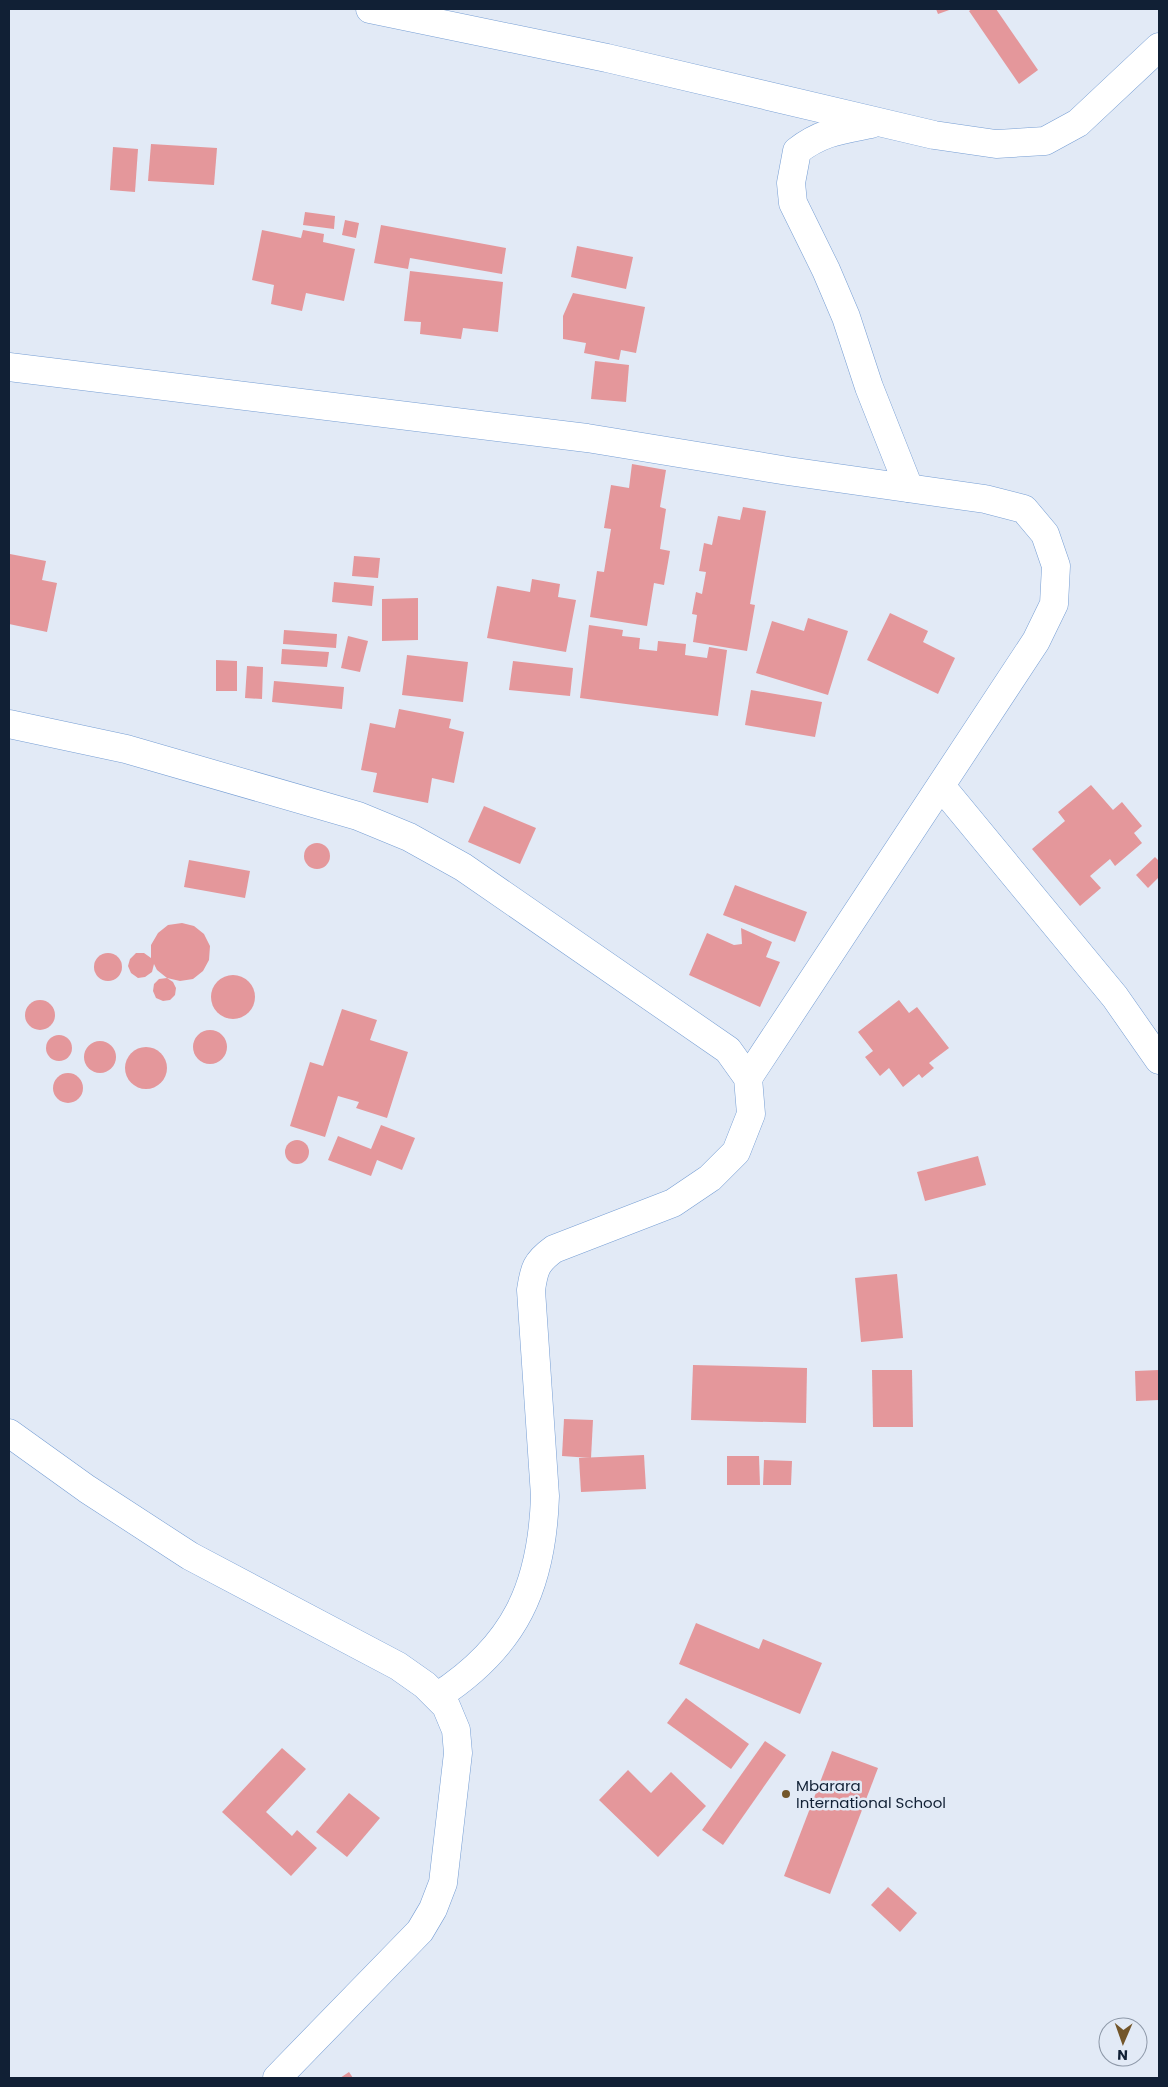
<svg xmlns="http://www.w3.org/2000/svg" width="1168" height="2087" font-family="Poppins,sans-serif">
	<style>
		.building { fill: #e4979b }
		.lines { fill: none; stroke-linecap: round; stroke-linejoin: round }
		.minor-casing { stroke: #769ed4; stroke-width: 29 }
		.minor { stroke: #fff; stroke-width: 28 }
		.poi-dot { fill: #73562a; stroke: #e2eaf6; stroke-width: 2 }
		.labels { text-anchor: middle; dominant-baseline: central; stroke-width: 5; stroke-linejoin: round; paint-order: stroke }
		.poi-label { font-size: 15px; fill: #112035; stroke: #e2eaf6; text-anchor: start }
	</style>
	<rect width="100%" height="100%" fill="#e2eaf6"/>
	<g class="building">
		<path d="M 936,9 L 952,9 L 938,14 Z"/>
		<path d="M 972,9 L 996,9 L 1038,70 L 1019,84 L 969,11 Z"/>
		<path d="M 151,144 L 217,148 L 214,185 L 148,181 Z"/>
		<path d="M 113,147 L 138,149 L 135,192 L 110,190 Z"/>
		<path d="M 305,212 L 335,216 L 334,229 L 303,225 Z"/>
		<path d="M 345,220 L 359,223 L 356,238 L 342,235 Z"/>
		<path d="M 381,225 L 506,248 L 502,274 L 410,258 L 408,269 L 374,263 Z"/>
		<path d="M 262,230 L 301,238 L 303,230 L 324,234 L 323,242 L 355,249 L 344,301 L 306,293 L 302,311 L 271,304 L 274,285 L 252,280 Z"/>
		<path d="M 577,246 L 633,257 L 626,289 L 571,277 Z"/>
		<path d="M 410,271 L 503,282 L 498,332 L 463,328 L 461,339 L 420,334 L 421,322 L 404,321 Z"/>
		<path d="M 573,293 L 645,307 L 636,353 L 621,350 L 619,360 L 584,353 L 586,343 L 563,339 L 563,316 Z"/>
		<path d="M 595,361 L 629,365 L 626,402 L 591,399 Z"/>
		<path d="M 632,464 L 666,470 L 660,507 L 666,509 L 660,549 L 670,551 L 664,585 L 654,583 L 647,626 L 590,617 L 597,571 L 604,572 L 611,529 L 604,528 L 611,485 L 629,488 Z"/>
		<path d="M 743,507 L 766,511 L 750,604 L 755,605 L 747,651 L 693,642 L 697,615 L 692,614 L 696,592 L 702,594 L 706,572 L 699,571 L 704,543 L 712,545 L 718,516 L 740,520 Z"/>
		<path d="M 10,554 L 46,561 L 42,580 L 57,583 L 47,632 L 9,624 Z"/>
		<path d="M 354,556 L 380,558 L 378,578 L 352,576 Z"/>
		<path d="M 532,579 L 560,584 L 558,597 L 576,600 L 566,652 L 487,638 L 497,586 L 530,592 Z"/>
		<path d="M 334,582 L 374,586 L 372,606 L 332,602 Z"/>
		<path d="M 418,598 L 418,640 L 382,641 L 382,599 Z"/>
		<path d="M 890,613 L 928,631 L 923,642 L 955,658 L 938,694 L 867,660 Z"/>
		<path d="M 808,618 L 848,631 L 828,695 L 756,673 L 772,621 L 804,631 Z"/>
		<path d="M 589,625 L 623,630 L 622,636 L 640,638 L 639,649 L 657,651 L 658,641 L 686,644 L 685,655 L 707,658 L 709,647 L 727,650 L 718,716 L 580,698 Z"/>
		<path d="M 284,630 L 337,634 L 336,648 L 283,644 Z"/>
		<path d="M 348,636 L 368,641 L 360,672 L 341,668 Z"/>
		<path d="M 282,649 L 329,652 L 327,667 L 281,664 Z"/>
		<path d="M 407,655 L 468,662 L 463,702 L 402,695 Z"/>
		<path d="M 216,660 L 237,661 L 237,691 L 216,691 Z"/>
		<path d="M 513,661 L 573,668 L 570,696 L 509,690 Z"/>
		<path d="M 247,666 L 263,667 L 262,699 L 245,698 Z"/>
		<path d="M 274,681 L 344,687 L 342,709 L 272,702 Z"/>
		<path d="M 751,690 L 822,702 L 815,737 L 745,725 Z"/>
		<path d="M 399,709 L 451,719 L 449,728 L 464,732 L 454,783 L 432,778 L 428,803 L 373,792 L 377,773 L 361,770 L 370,723 L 395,728 Z"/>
		<path d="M 1091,785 L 1113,810 L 1122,802 L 1142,826 L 1134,833 L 1142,843 L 1115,866 L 1110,859 L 1090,876 L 1101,888 L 1080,906 L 1032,849 L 1065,821 L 1058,812 Z"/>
		<path d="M 484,806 L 536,828 L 520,864 L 468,842 Z"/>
		<circle cx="317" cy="856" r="13"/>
		<path d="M 1155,857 L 1159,861 L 1159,877 L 1148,888 L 1136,875 Z"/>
		<path d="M 189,860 L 250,871 L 245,898 L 184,887 Z"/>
		<path d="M 735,885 L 807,912 L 795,942 L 723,915 Z"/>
		<path d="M 182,923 L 194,926 L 204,934 L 210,946 L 209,960 L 203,971 L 193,979 L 180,981 L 167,978 L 173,982 L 176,988 L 175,995 L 170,1000 L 163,1001 L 156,998 L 153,991 L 154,984 L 159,979 L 167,978 L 157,970 L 154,964 L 152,972 L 145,977 L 138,978 L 131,973 L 128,966 L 130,959 L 136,953 L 144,953 L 151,958 L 151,945 L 158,933 L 168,925 Z"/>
		<path d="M 741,928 L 772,942 L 766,957 L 780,962 L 760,1007 L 689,975 L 707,933 L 734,945 L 742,944 Z"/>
		<circle cx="108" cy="967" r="14"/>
		<circle cx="233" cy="997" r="22"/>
		<path d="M 899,1000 L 909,1013 L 917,1007 L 949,1048 L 929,1063 L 934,1068 L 922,1078 L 919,1074 L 903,1087 L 889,1068 L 880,1076 L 865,1057 L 873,1051 L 858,1032 Z"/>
		<circle cx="40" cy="1015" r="15"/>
		<path d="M 342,1009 L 377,1020 L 370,1040 L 408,1052 L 387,1118 L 356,1108 L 359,1102 L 338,1096 L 325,1137 L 290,1126 L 310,1062 L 323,1066 Z"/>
		<circle cx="210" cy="1047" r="17"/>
		<circle cx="59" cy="1048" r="13"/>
		<circle cx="100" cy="1057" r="16"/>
		<circle cx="146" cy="1068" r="21"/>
		<circle cx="68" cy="1088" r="15"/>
		<path d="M 381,1125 L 415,1138 L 402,1170 L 377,1160 L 371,1176 L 328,1160 L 338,1136 L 371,1149 Z"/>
		<circle cx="297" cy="1152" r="12"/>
		<path d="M 978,1156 L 986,1185 L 925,1201 L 917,1172 Z"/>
		<path d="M 897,1274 L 903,1338 L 861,1342 L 855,1278 Z"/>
		<path d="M 693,1365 L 807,1368 L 806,1423 L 691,1420 Z"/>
		<path d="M 872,1370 L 912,1370 L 913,1427 L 873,1427 Z"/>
		<path d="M 1159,1370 L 1159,1400 L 1136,1401 L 1135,1371 Z"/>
		<path d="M 564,1419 L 593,1420 L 591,1458 L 562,1456 Z"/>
		<path d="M 644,1455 L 646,1489 L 581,1492 L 579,1458 Z"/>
		<path d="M 727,1456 L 759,1456 L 760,1485 L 727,1485 Z"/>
		<path d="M 764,1460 L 792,1461 L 791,1485 L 763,1485 Z"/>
		<path d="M 696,1623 L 759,1649 L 763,1639 L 822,1663 L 800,1714 L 679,1664 Z"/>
		<path d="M 686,1698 L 749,1744 L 731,1769 L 667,1723 Z"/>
		<path d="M 765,1741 L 786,1755 L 723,1845 L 702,1830 Z"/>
		<path d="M 282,1748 L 306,1769 L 266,1812 L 292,1836 L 297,1830 L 317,1848 L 291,1876 L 222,1812 Z"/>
		<path d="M 832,1751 L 878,1768 L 830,1894 L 784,1876 Z"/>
		<path d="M 628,1770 L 651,1793 L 671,1772 L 706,1806 L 658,1857 L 599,1800 Z"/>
		<path d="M 349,1793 L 380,1818 L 347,1857 L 316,1832 Z"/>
		<path d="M 888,1887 L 917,1913 L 900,1932 L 871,1905 Z"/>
		<path d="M 349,2072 L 353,2078 L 340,2078 Z"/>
	</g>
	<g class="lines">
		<g class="minor-casing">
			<g id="minor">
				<path d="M 370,9 L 607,58 L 934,135 L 996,144 L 1045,141 L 1078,123 L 1159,47"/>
				<path d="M 871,124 C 841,130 821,132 797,151 L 791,183 L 793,203 L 826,270 L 846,317 L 869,387 L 909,488"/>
				<path d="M 9,367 L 587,438 L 788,471 L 985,499 L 1024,509 L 1045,534 L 1056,566 L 1054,604 L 1036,641 L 748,1078"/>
				<path d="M 9,724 L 126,749 L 358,816 L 409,837 L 463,867 L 728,1050 L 748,1078 L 751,1114 L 736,1152 L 710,1178 L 673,1203 L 554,1249 C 536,1262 534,1269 531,1290 L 545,1496 C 542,1587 515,1646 438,1696"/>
				<path d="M 941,786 L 1115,997 L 1159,1060"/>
				<path d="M 9,1433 L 87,1489 L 190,1556 L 398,1666 L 425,1685 L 446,1706 L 456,1730 L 458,1753 L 443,1883 L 433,1909 L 420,1931 L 277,2078"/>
			</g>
		</g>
		<use href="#minor" class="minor"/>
	</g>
	<circle class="poi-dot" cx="786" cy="1794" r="5"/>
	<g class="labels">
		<g class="poi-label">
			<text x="796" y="1785">Mbarara<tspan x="796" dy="17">International School</tspan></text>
		</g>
	</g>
	<rect width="1168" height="2087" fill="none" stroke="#112035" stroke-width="20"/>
	<g transform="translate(1123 2042) rotate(182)"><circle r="24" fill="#e2eaf6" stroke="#8e99a9"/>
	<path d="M0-4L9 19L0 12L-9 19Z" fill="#73562a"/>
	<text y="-8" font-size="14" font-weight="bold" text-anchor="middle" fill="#112035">N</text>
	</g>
</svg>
